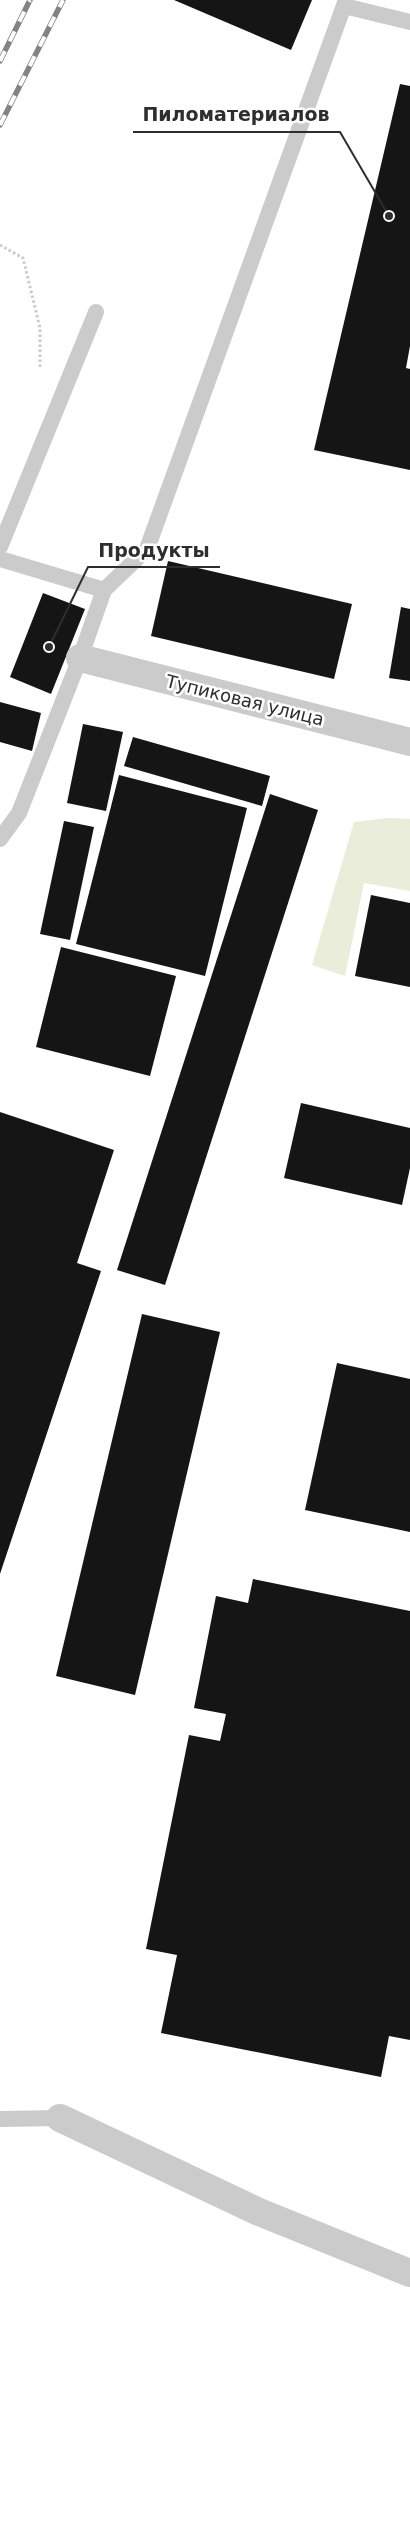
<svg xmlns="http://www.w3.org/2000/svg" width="410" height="2548" font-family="'DejaVu Sans',sans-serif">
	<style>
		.green { fill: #e9edda }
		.building { fill: #151515 }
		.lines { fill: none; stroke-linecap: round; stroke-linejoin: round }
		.path { stroke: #cbcbcb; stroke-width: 3; stroke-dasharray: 2.5 2.5; stroke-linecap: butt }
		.lane { stroke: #cbcbcb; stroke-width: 16 }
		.street { stroke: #cbcbcb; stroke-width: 28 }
		.rail-casing { stroke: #838383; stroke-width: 5.5 }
		.rail { stroke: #fff; stroke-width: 4; stroke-dasharray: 11; stroke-linecap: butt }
		.labels { text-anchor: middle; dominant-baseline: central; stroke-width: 5; stroke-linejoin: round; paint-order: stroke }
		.street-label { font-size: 18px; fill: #2e2e2e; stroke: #fff }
		.leader { fill: none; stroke: #2e2e2e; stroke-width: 2 }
		.callout-dot { fill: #2e2e2e; stroke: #fff; stroke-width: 2 }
		.callout-label { font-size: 19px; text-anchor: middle; font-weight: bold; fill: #2e2e2e; stroke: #fff; stroke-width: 5; stroke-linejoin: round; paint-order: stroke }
	</style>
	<rect width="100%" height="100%" fill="#fff"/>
	<path class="green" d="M 388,818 L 410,819 L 410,891 L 364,883 L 345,976 L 312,965 L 354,822 Z"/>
	<g class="building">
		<path d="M 174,0 L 312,0 L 291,50 Z"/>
		<path d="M 400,84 L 410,86 L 410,346 L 406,368 L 410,369 L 410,470 L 314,450 Z"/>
		<path d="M 168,561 L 352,604 L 334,679 L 151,636 Z"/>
		<path d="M 43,593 L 85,609 L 51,694 L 10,677 Z"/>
		<path d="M 401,607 L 410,609 L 410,681 L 389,678 Z"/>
		<path d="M 0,702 L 41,713 L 32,751 L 0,742 Z"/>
		<path d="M 83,724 L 123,732 L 106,811 L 67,803 Z"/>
		<path d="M 133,737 L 270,776 L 262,806 L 124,766 Z"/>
		<path d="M 119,775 L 247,808 L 205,976 L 76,944 Z"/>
		<path d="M 270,794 L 318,810 L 165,1285 L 117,1270 Z"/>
		<path d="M 64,821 L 94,827 L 70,940 L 40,934 Z"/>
		<path d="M 371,895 L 410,903 L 410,987 L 355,976 Z"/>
		<path d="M 61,947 L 176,976 L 150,1076 L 36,1047 Z"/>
		<path d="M 301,1103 L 410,1128 L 410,1168 L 402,1205 L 284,1178 Z"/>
		<path d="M 0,1112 L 114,1150 L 77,1263 L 101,1271 L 0,1574 Z"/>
		<path d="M 142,1314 L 220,1332 L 135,1695 L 56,1676 Z"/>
		<path d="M 337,1363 L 410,1379 L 410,1532 L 305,1510 Z"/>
		<path d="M 253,1579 L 410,1611 L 410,2040 L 389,2036 L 381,2077 L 161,2033 L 177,1955 L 146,1949 L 189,1735 L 220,1741 L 226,1714 L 194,1708 L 216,1596 L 248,1603 Z"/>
	</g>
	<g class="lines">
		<path class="path" d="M 0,245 L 23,258 L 40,328 L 40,367"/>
		<g class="lane">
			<path d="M 344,6 L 410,22"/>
			<path d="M 0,547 L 96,312"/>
			<path d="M 0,559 L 104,590 L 80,658 L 19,813 L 0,839"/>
			<path d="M 104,590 L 147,549 L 346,0"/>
			<path d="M 0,2119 L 60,2118"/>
		</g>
		<g class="street">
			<path d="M 80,658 L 410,742"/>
			<path d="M 60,2118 L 259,2212 L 410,2273"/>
		</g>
		<g class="rail-casing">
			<g id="rail">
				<path d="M 0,61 L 30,0"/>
				<path d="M 0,125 L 63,0"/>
			</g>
		</g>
		<use href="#rail" class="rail"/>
	</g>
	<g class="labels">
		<g class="street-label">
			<text transform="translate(245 700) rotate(14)">Тупиковая улица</text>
		</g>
	</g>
	<path class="leader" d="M389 216L340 132H133M49 647L88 567H220"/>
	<g class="callout-dot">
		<circle cx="389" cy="216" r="5"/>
		<circle cx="49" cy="647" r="5"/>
	</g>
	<g class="callout-label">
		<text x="236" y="121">Пиломатериалов</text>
		<text x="154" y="557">Продукты</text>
	</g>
</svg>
